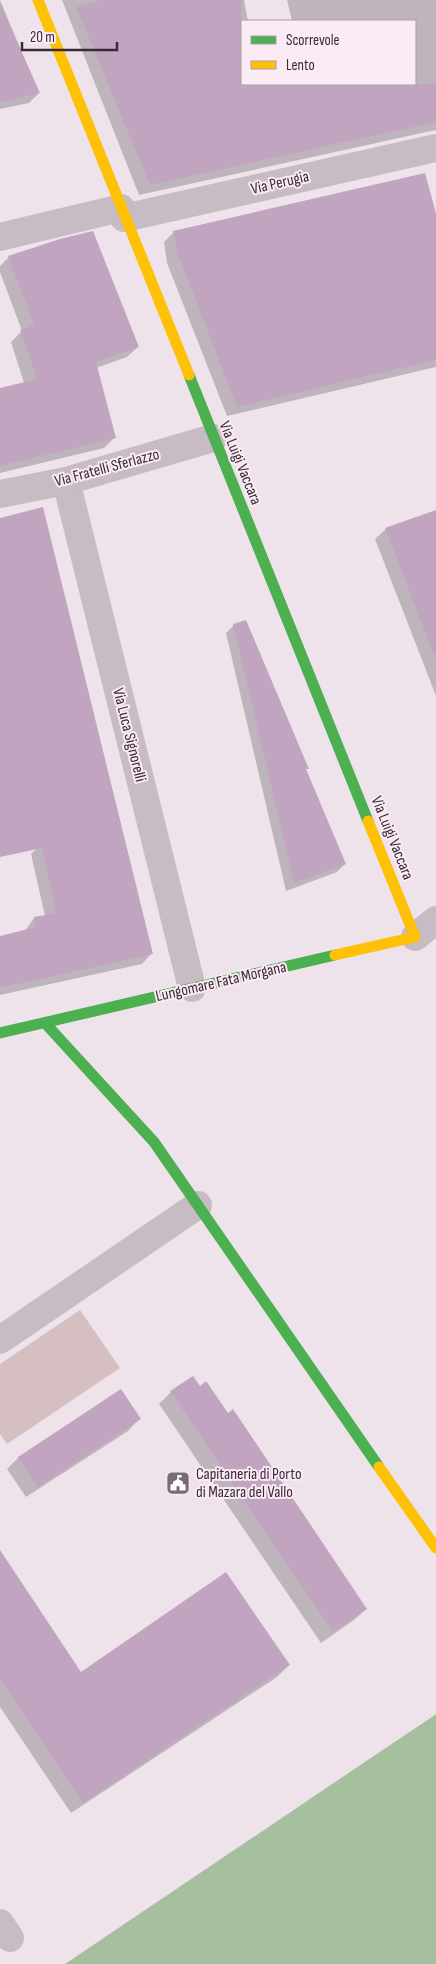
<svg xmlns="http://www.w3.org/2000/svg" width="436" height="1964" font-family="'Sofia Sans Condensed',sans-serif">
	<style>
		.green { fill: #d6bfc1 }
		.water { fill: #a6bf9f }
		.pier { fill: #eee3eb }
		.shadow { fill: #0003 }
		.building { fill: #c1a5c0 }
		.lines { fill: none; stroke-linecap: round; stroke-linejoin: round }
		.street { stroke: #c7bcc4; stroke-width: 28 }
		.fast { stroke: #4caf50; stroke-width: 11 }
		.slow { stroke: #ffc107; stroke-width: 11 }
		.labels { text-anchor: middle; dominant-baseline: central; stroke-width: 4; stroke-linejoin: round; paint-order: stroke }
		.street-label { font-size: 16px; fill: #382a37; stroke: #faebf5 }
		.poi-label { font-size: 16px; fill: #382a37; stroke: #faebf5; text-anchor: start }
	</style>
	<rect width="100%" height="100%" fill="#eee3eb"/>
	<path class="green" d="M 80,1310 L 120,1368 L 7,1444 L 0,1434 L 0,1364 Z"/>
	<path class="water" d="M 436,1714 L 436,1964 L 65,1964 Z"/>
	<path class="pier" d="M 436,1711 L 436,1714 L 62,1964 L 64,1962 Z"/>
	<g class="shadow">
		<path d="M 0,0 L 39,93 L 29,103 L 0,109 Z"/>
		<path d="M 62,0 L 244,0 L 248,21 L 242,21 L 242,84 L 415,84 L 415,21 L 292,21 L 287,0 L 436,0 L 436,130 L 139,195 Z"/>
		<path d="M 436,217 L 436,367 L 227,416 L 167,263 L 164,242 L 174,232 Z"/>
		<path d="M 9,257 L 138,347 L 127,357 L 96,368 L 114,438 L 104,448 L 0,473 L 0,389 L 24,383 L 11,342 L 22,331 L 0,272 L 0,266 Z"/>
		<path d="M 436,511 L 436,696 L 375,539 L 386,529 Z"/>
		<path d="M 0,520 L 152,953 L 142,964 L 0,995 L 0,937 L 25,931 L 34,918 L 45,916 L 31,854 L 42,844 L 0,814 Z"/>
		<path d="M 234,625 L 307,768 L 305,771 L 345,864 L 337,872 L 286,891 L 226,633 Z"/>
		<path d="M 192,1378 L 366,1609 L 354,1620 L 321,1643 L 159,1404 L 171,1392 Z"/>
		<path d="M 139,1419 L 128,1431 L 26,1497 L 7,1469 L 19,1457 Z"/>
		<path d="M 0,1552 L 81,1673 L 289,1665 L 277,1677 L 71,1813 L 0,1707 Z"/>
	</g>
	<g class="building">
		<path d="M 102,0 L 242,0 L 242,84 L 436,84 L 436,122 L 150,185 L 76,7 Z"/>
		<path d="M 0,4 L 40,93 L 0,102 Z"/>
		<path d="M 425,173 L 436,213 L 436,360 L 237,407 L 177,252 L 173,231 Z"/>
		<path d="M 93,231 L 139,347 L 96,362 L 116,438 L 0,466 L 0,388 L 37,379 L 20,330 L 34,325 L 8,256 L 60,239 Z"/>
		<path d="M 43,507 L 153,954 L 0,988 L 0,936 L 36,927 L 34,917 L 56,913 L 42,848 L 0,857 L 0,518 Z"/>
		<path d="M 436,510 L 436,654 L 434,655 L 385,528 Z"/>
		<path d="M 246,620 L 309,769 L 306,769 L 346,864 L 294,883 L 233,624 Z"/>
		<path d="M 193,1376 L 200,1386 L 206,1381 L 228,1413 L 233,1409 L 367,1609 L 333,1632 L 170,1391 Z"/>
		<path d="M 121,1389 L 141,1419 L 38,1487 L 18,1457 Z"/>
		<path d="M 0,1550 L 81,1672 L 226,1572 L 290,1665 L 83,1803 L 0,1679 Z"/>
	</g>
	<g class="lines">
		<g class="street">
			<path d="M 124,218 L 436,148"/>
			<path d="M 0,237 L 121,208"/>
			<path d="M 66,481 L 192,988"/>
			<path d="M 0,494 L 66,481 L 213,438"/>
			<path d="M 415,937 L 436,920"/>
			<path d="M 0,1340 L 198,1205"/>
			<path d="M 0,1923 L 10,1938"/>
		</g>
		<g class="fast">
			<path d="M 189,375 L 368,821"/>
			<path d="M 45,1023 L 154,1142 L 379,1467"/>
			<path d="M 0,1033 L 335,955"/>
		</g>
		<g class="slow">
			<path d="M 38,0 L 189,375"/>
			<path d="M 335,955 L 415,937 L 368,821"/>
			<path d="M 379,1467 L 436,1548"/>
		</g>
	</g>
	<defs>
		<g id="civic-square" transform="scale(1.25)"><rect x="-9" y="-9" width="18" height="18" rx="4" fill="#786b76" stroke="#faebf5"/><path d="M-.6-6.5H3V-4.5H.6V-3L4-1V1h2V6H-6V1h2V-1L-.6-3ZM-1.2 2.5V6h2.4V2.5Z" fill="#fff"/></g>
	</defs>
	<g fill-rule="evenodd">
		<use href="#civic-square" x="178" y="1483"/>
	</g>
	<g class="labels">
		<g class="street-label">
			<text transform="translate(280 183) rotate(-13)">Via Perugia</text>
			<text transform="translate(240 463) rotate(68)">Via Luigi Vaccara</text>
			<text transform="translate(107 468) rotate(-15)">Via Fratelli Sferlazzo</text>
			<text transform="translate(129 735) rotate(76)">Via Luca Signorelli</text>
			<text transform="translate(392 838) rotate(68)">Via Luigi Vaccara</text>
			<text transform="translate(221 982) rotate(-13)">Lungomare Fata Morgana</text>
		</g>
		<g class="poi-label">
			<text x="196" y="1474">Capitaneria di Porto<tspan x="196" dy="18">di Mazara del Vallo</tspan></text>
		</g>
	</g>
	<rect x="241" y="20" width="175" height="65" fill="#faebf5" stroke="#ac9ea9"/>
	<rect x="251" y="36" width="25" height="8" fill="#4caf50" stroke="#ac9ea9"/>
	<text x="286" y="45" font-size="15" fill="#382a37">Scorrevole</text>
	<rect x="251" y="61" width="25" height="8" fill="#ffc107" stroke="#ac9ea9"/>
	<text x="286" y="70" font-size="15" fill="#382a37">Lento</text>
	<path d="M22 42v8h95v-8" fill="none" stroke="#382a37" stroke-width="2.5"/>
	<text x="30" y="42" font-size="15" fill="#382a37" stroke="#faebf5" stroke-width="4" paint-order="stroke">20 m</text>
</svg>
